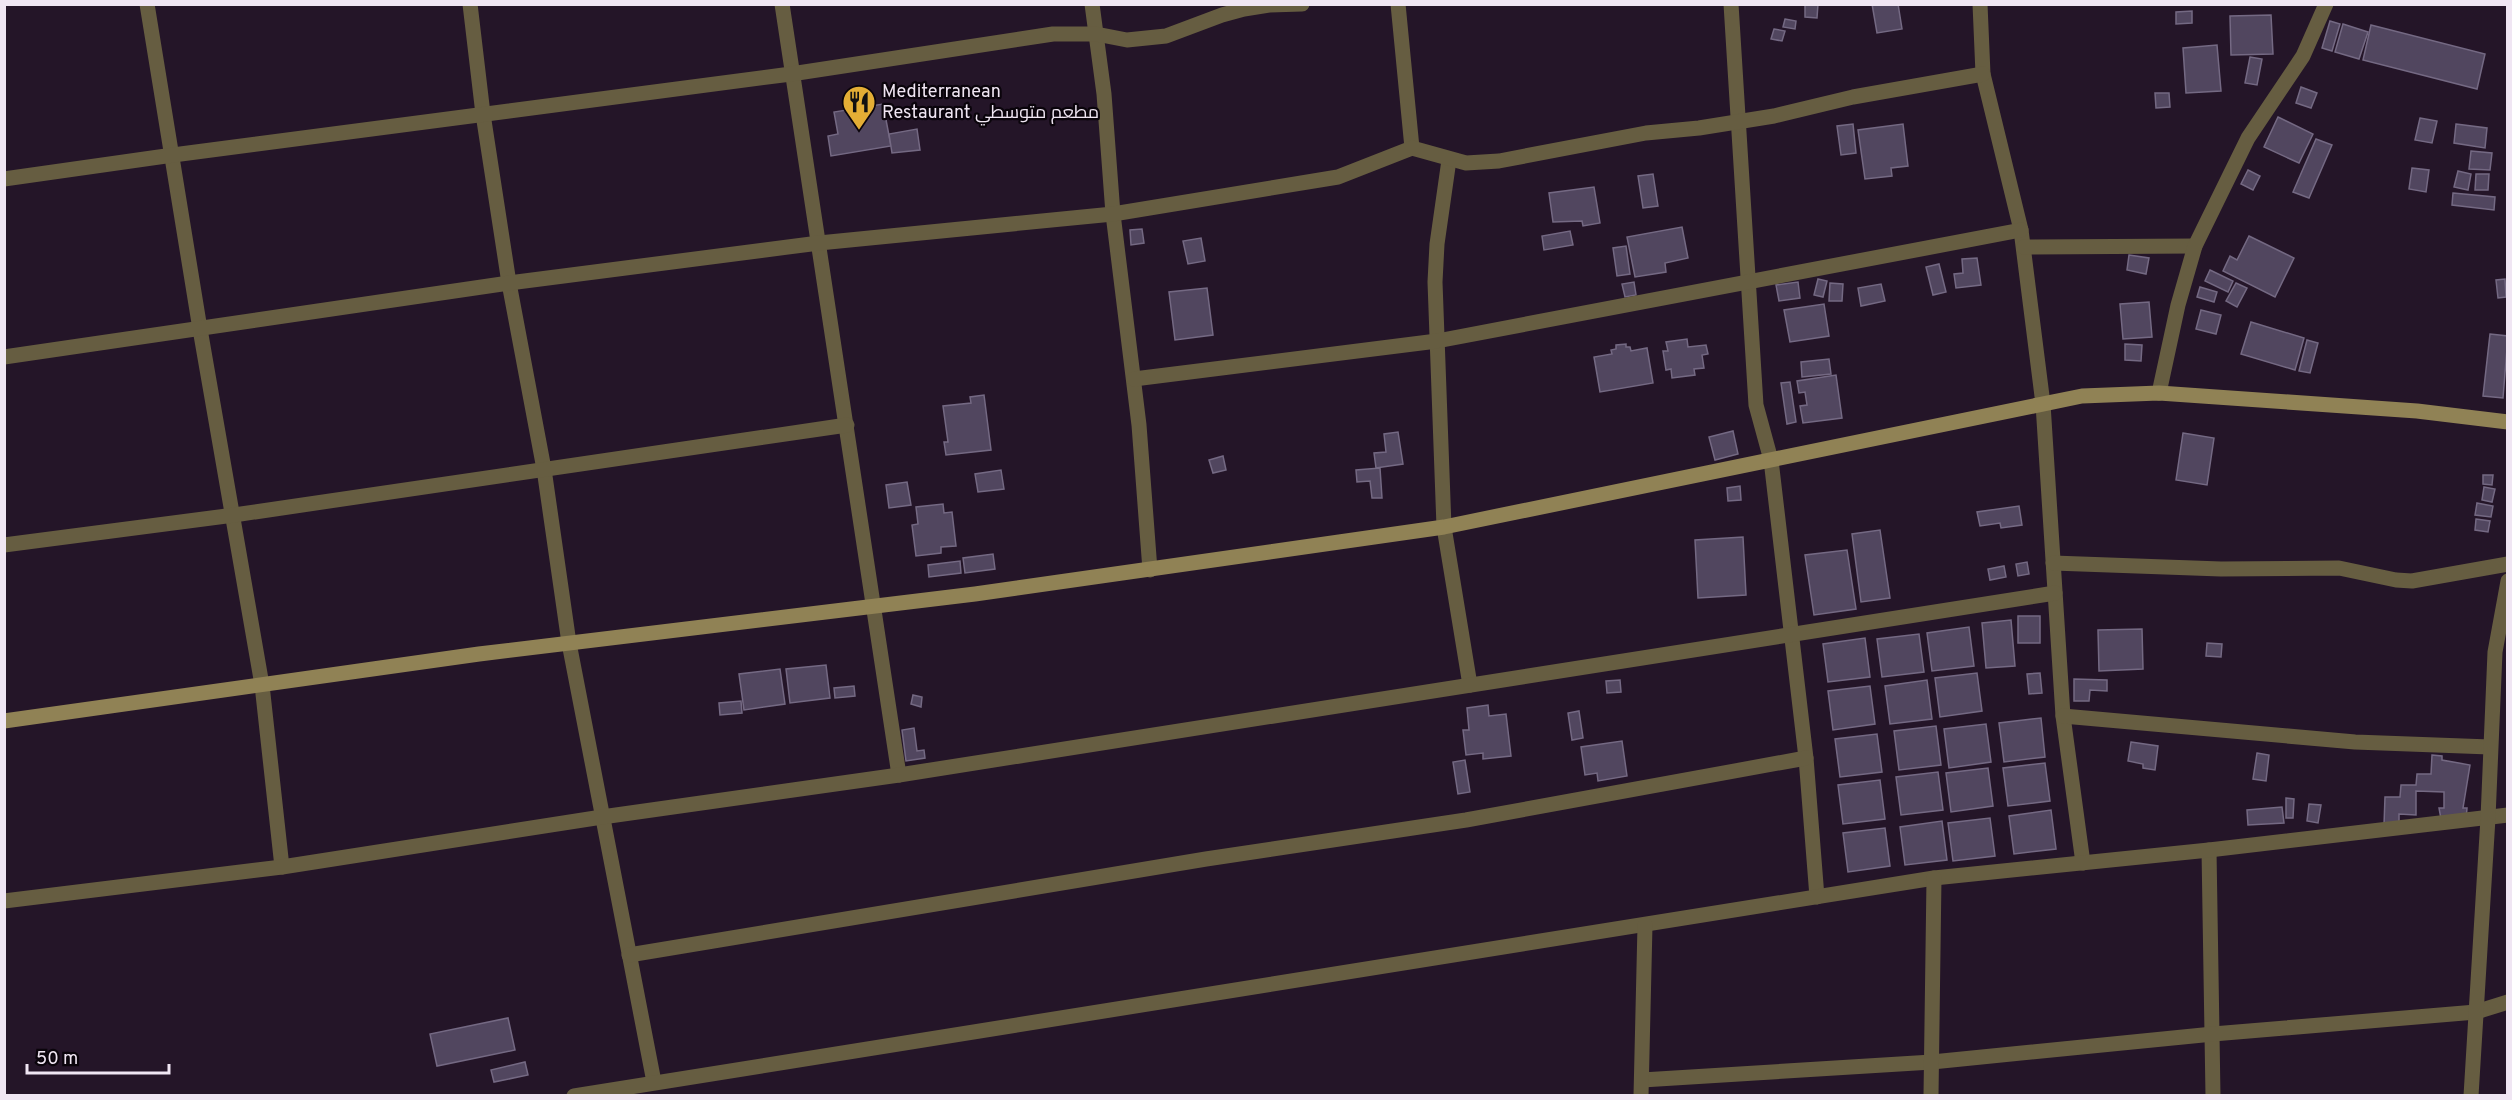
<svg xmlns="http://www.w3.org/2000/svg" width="2512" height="1100" font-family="Overpass,Cairo,sans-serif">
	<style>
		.building { fill: #51465f; stroke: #746983; stroke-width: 1.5 }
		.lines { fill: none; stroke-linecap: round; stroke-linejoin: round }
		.street { stroke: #665d41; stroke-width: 15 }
		.secondary { stroke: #908255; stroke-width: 15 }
		.labels { text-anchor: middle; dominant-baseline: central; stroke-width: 4.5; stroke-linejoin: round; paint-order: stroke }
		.poi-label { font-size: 18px; fill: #f0e6f3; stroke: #0a040b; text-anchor: start }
	</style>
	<rect width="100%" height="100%" fill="#241528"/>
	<g class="building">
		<path d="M 1805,4 L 1818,4 L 1817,18 L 1805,17 Z"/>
		<path d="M 1872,4 L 1898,4 L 1902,29 L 1877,33 Z"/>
		<path d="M 2192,11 L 2192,23 L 2176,24 L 2176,12 Z"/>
		<path d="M 2271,15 L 2273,54 L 2231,55 L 2230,16 Z"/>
		<path d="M 1785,19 L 1796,21 L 1795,29 L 1783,27 Z"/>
		<path d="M 2330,21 L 2340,24 L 2332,51 L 2322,48 Z"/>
		<path d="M 2343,24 L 2368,32 L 2359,59 L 2335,52 Z"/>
		<path d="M 2371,25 L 2485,54 L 2477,89 L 2363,60 Z"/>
		<path d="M 1774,29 L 1785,31 L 1782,41 L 1771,39 Z"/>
		<path d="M 2217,45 L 2221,91 L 2186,93 L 2183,48 Z"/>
		<path d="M 2250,57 L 2262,59 L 2257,85 L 2245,83 Z"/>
		<path d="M 2301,87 L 2317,93 L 2311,108 L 2296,103 Z"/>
		<path d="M 2155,93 L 2169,93 L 2170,107 L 2156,108 Z"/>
		<path d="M 883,104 L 891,146 L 831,156 L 828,136 L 838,134 L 834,112 Z"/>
		<path d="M 2278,117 L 2313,134 L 2299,163 L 2264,147 Z"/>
		<path d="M 2420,118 L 2437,121 L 2432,143 L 2415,140 Z"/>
		<path d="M 1853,124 L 1856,153 L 1841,155 L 1837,126 Z"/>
		<path d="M 1903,124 L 1908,166 L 1891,168 L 1892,176 L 1865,179 L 1858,130 Z"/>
		<path d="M 2456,124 L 2487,128 L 2485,148 L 2454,143 Z"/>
		<path d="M 917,129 L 920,150 L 892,153 L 889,134 Z"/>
		<path d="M 2316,139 L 2332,145 L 2309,198 L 2293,192 Z"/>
		<path d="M 2471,151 L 2492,153 L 2490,170 L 2469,169 Z"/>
		<path d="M 2412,168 L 2429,170 L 2426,192 L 2409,189 Z"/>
		<path d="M 2248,170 L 2260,176 L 2253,190 L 2241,184 Z"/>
		<path d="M 2458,171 L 2471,174 L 2468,190 L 2454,187 Z"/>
		<path d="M 1653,174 L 1658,206 L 1643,208 L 1638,176 Z"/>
		<path d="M 2476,174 L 2489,174 L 2488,190 L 2475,190 Z"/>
		<path d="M 1594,187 L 1600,223 L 1583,226 L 1582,221 L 1553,222 L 1549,193 Z"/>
		<path d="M 2453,193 L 2495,197 L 2494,210 L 2452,205 Z"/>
		<path d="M 1682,227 L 1688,258 L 1665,263 L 1666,272 L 1635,277 L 1627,237 Z"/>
		<path d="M 1142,229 L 1144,243 L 1131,245 L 1130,230 Z"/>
		<path d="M 1570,231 L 1573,245 L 1544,250 L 1542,236 Z"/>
		<path d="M 2249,236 L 2294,258 L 2275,297 L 2223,271 L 2230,256 L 2237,260 Z"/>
		<path d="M 1201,238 L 1205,261 L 1188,264 L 1183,241 Z"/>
		<path d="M 1626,246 L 1630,274 L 1617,276 L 1613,248 Z"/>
		<path d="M 2129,255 L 2149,258 L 2146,274 L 2127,270 Z"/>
		<path d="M 1977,258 L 1981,285 L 1956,288 L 1954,274 L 1963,273 L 1962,259 Z"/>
		<path d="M 1939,264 L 1946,292 L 1933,295 L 1926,267 Z"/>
		<path d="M 2210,270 L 2233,281 L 2228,292 L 2205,281 Z"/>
		<path d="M 1818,279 L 1827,281 L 1823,297 L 1814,295 Z"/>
		<path d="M 2505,279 L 2506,297 L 2498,298 L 2496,280 Z"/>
		<path d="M 1634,282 L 1636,295 L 1625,297 L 1622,284 Z"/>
		<path d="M 1798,282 L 1800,298 L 1779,301 L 1776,285 Z"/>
		<path d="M 1830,283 L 1843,284 L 1842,301 L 1829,301 Z"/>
		<path d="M 2236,283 L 2247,288 L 2237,307 L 2226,301 Z"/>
		<path d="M 1881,284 L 1885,301 L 1861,306 L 1858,288 Z"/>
		<path d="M 2200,287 L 2217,292 L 2214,302 L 2197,297 Z"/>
		<path d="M 1207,288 L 1213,335 L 1175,340 L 1169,292 Z"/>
		<path d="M 2149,302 L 2152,337 L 2123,339 L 2120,304 Z"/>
		<path d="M 1824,304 L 1829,336 L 1790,342 L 1784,310 Z"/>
		<path d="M 2201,310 L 2221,315 L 2216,334 L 2196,329 Z"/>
		<path d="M 2251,322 L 2304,338 L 2295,370 L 2241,354 Z"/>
		<path d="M 2490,334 L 2508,336 L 2503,398 L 2483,396 Z"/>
		<path d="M 1687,339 L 1688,347 L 1706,345 L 1708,354 L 1702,355 L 1704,368 L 1694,369 L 1695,375 L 1672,378 L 1671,369 L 1666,370 L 1663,351 L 1668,351 L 1666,342 Z"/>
		<path d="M 2307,340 L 2318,343 L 2310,373 L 2299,371 Z"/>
		<path d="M 1626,344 L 1626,347 L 1630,347 L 1631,351 L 1647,348 L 1653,383 L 1600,392 L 1594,357 L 1612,354 L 1611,350 L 1616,349 L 1616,345 Z"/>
		<path d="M 2125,344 L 2142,345 L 2141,361 L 2125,360 Z"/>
		<path d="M 1829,359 L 1831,374 L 1802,377 L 1801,362 Z"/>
		<path d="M 1836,375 L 1842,418 L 1803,423 L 1800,406 L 1807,405 L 1805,392 L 1799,393 L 1797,381 Z"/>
		<path d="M 1790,382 L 1796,422 L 1787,424 L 1781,383 Z"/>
		<path d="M 984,395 L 991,450 L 946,455 L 944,442 L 948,442 L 943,406 L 971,403 L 970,397 Z"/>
		<path d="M 1733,431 L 1738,454 L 1715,460 L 1709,437 Z"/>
		<path d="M 1398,432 L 1403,464 L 1376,468 L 1374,453 L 1386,452 L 1384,434 Z"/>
		<path d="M 2183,433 L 2214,438 L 2207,485 L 2176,480 Z"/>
		<path d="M 1223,456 L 1226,470 L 1213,473 L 1209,460 Z"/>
		<path d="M 1380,468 L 1382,498 L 1372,498 L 1370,481 L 1357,482 L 1356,470 Z"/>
		<path d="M 1001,470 L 1004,489 L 978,492 L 975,474 Z"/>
		<path d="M 2483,475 L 2493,475 L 2492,485 L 2483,484 Z"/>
		<path d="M 907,482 L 911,505 L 889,508 L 886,485 Z"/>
		<path d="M 1740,486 L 1741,500 L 1728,501 L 1727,488 Z"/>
		<path d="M 2484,487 L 2495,489 L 2492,502 L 2482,500 Z"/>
		<path d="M 2477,503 L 2493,506 L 2491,517 L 2475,515 Z"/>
		<path d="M 943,504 L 944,513 L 952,512 L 956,546 L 941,547 L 941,553 L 916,556 L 912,525 L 918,524 L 916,507 Z"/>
		<path d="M 2019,506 L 2022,525 L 2001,528 L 2000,523 L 1980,526 L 1977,512 Z"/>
		<path d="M 2476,519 L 2490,521 L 2488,532 L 2475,530 Z"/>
		<path d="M 1880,530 L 1890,598 L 1861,602 L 1852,534 Z"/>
		<path d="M 1743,537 L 1746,595 L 1698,598 L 1695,540 Z"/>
		<path d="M 1847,550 L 1856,609 L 1814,615 L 1805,555 Z"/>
		<path d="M 993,554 L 995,569 L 965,573 L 963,558 Z"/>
		<path d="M 960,561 L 961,573 L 929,577 L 928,565 Z"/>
		<path d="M 2027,562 L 2029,574 L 2018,576 L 2016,564 Z"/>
		<path d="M 2004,566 L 2006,577 L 1990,580 L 1988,569 Z"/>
		<rect x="2018" y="616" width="22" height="27"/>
		<path d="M 2011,620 L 2015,666 L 1986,668 L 1982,623 Z"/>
		<path d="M 1969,627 L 1974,666 L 1932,671 L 1927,633 Z"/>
		<path d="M 2142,629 L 2143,669 L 2099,671 L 2098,630 Z"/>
		<path d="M 1919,634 L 1924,672 L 1882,677 L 1877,639 Z"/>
		<path d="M 1865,638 L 1870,677 L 1828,682 L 1823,644 Z"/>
		<path d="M 2207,643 L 2222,644 L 2221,657 L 2206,656 Z"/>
		<path d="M 826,665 L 830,698 L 790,703 L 786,669 Z"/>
		<path d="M 780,669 L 785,704 L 744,710 L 739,674 Z"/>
		<path d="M 1977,673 L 1982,711 L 1940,717 L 1935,678 Z"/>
		<path d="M 2040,673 L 2042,693 L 2029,694 L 2027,674 Z"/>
		<path d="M 2074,679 L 2107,680 L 2107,691 L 2090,690 L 2089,701 L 2074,701 Z"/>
		<path d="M 1620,680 L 1621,692 L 1607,693 L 1606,681 Z"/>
		<path d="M 1927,680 L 1932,719 L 1890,724 L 1885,686 Z"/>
		<path d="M 854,686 L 855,696 L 835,698 L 834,688 Z"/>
		<path d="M 1870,686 L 1875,724 L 1833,730 L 1828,691 Z"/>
		<path d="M 913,695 L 922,697 L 921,707 L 911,704 Z"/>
		<path d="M 741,701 L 742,713 L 720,715 L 719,703 Z"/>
		<path d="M 1488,705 L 1489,716 L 1506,714 L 1511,756 L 1483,759 L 1483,753 L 1466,755 L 1463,730 L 1469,730 L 1467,708 Z"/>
		<path d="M 1579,711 L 1583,738 L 1572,740 L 1568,713 Z"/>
		<path d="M 2041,718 L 2045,757 L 2004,762 L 1999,723 Z"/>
		<path d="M 1986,724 L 1991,762 L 1949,768 L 1944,729 Z"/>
		<path d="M 1936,726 L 1941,765 L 1899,770 L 1894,731 Z"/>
		<path d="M 914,728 L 917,751 L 924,750 L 925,758 L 906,761 L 902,730 Z"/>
		<path d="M 1877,734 L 1882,772 L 1840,777 L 1835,739 Z"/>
		<path d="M 1622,741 L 1627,776 L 1598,781 L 1597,773 L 1585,775 L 1581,747 Z"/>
		<path d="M 2131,742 L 2158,746 L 2155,770 L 2143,768 L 2143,764 L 2128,761 Z"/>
		<path d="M 2257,753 L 2269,755 L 2266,781 L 2253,779 Z"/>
		<path d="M 2432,755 L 2442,756 L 2442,760 L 2470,765 L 2463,808 L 2467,808 L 2466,820 L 2441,819 L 2439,808 L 2444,808 L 2444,792 L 2416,791 L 2416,815 L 2399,814 L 2399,826 L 2384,825 L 2385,797 L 2400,797 L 2401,785 L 2416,785 L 2417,774 L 2431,774 Z"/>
		<path d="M 1465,760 L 1470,792 L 1458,794 L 1453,762 Z"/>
		<path d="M 2045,763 L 2050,801 L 2008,806 L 2003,768 Z"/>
		<path d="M 1988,768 L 1993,806 L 1951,812 L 1946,773 Z"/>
		<path d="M 1938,772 L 1943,810 L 1901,815 L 1896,777 Z"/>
		<path d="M 1880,780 L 1885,819 L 1843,824 L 1838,785 Z"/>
		<path d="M 2286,798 L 2294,799 L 2293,818 L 2286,818 Z"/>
		<path d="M 2309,804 L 2321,805 L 2318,823 L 2307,821 Z"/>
		<path d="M 2282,807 L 2284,823 L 2248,825 L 2247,810 Z"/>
		<path d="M 2051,810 L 2056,849 L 2014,854 L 2009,816 Z"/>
		<path d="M 1990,818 L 1995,856 L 1953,861 L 1948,823 Z"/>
		<path d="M 1942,821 L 1947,860 L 1905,865 L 1900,827 Z"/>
		<path d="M 1885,828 L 1890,866 L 1848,872 L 1843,833 Z"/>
		<path d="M 508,1018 L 515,1050 L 437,1066 L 430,1034 Z"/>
		<path d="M 525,1062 L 528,1075 L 494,1082 L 491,1070 Z"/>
	</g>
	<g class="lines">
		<g class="street">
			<path d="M 147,4 L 200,329 L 262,685 L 282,867"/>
			<path d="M 470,4 L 483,114 L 509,283 L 544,469 L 569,643 L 654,1082"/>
			<path d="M 782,4 L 899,775"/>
			<path d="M 1092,4 L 1104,94 L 1113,214 L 1139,425 L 1150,570"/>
			<path d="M 1398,4 L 1412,148"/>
			<path d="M 1731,4 L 1756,405 L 1771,460 L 1806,758 L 1817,897"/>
			<path d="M 1980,4 L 1983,74 L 2021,230 L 2043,404 L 2063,716 L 2083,863"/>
			<path d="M 1449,160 L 1437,244 L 1435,282 L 1444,527 L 1470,685"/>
			<path d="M 4,179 L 173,155 L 791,74 L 1053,34 L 1096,34 L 1127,40 L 1166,36 L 1222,15 L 1244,9 L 1269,5 L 1302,4"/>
			<path d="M 2024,247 L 2195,246"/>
			<path d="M 4,357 L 509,283 L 819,243 L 1113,214 L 1338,177 L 1412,148 L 1466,163 L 1499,161 L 1646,133 L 1699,128 L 1774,116 L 1853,97 L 1983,74"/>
			<path d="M 1134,379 L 1437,341 L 2021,230"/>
			<path d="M 2159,393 L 2178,305 L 2195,246 L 2248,138 L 2303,56 L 2326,4"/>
			<path d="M 4,545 L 234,515 L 847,425"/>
			<path d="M 2053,563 L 2221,569 L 2339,568 L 2396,580 L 2412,581 L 2508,564"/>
			<path d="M 2063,716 L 2355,742 L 2490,747"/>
			<path d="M 2209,850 L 2213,1096"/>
			<path d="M 4,901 L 282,867 L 602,817 L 899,775 L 2055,593"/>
			<path d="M 629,955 L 1206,859 L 1466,820 L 1806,758"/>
			<path d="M 1642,1080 L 1932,1062 L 2213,1034 L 2476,1012 L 2508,1002"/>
			<path d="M 574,1096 L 1934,878 L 2209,850 L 2508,815"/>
			<path d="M 1641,1096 L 1645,925"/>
			<path d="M 1931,1096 L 1934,878"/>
			<path d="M 2471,1096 L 2488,818 L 2495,652 L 2508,581"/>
		</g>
		<path class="secondary" d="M 4,721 L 479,654 L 975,594 L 1444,527 L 2082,396 L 2159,393 L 2417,411 L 2508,422"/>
	</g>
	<defs>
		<g id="restaurant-pin" transform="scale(1.725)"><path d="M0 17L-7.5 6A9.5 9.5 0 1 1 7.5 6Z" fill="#e4ae35" stroke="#0a040b"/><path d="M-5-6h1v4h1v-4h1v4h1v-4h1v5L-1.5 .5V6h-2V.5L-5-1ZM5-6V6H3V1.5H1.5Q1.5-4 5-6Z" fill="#111"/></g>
	</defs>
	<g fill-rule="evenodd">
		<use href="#restaurant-pin" x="859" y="102"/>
	</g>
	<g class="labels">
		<g class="poi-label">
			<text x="882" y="92">Mediterranean<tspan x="882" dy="21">Restaurant مطعم متوسطي</tspan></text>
		</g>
	</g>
	<rect width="2512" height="1100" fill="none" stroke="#f0e6f3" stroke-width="12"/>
	<path d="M27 1064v9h142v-9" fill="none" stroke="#f0e6f3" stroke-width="3"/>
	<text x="36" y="1064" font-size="18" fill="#f0e6f3" stroke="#0a040b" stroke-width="4.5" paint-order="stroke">50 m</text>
</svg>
